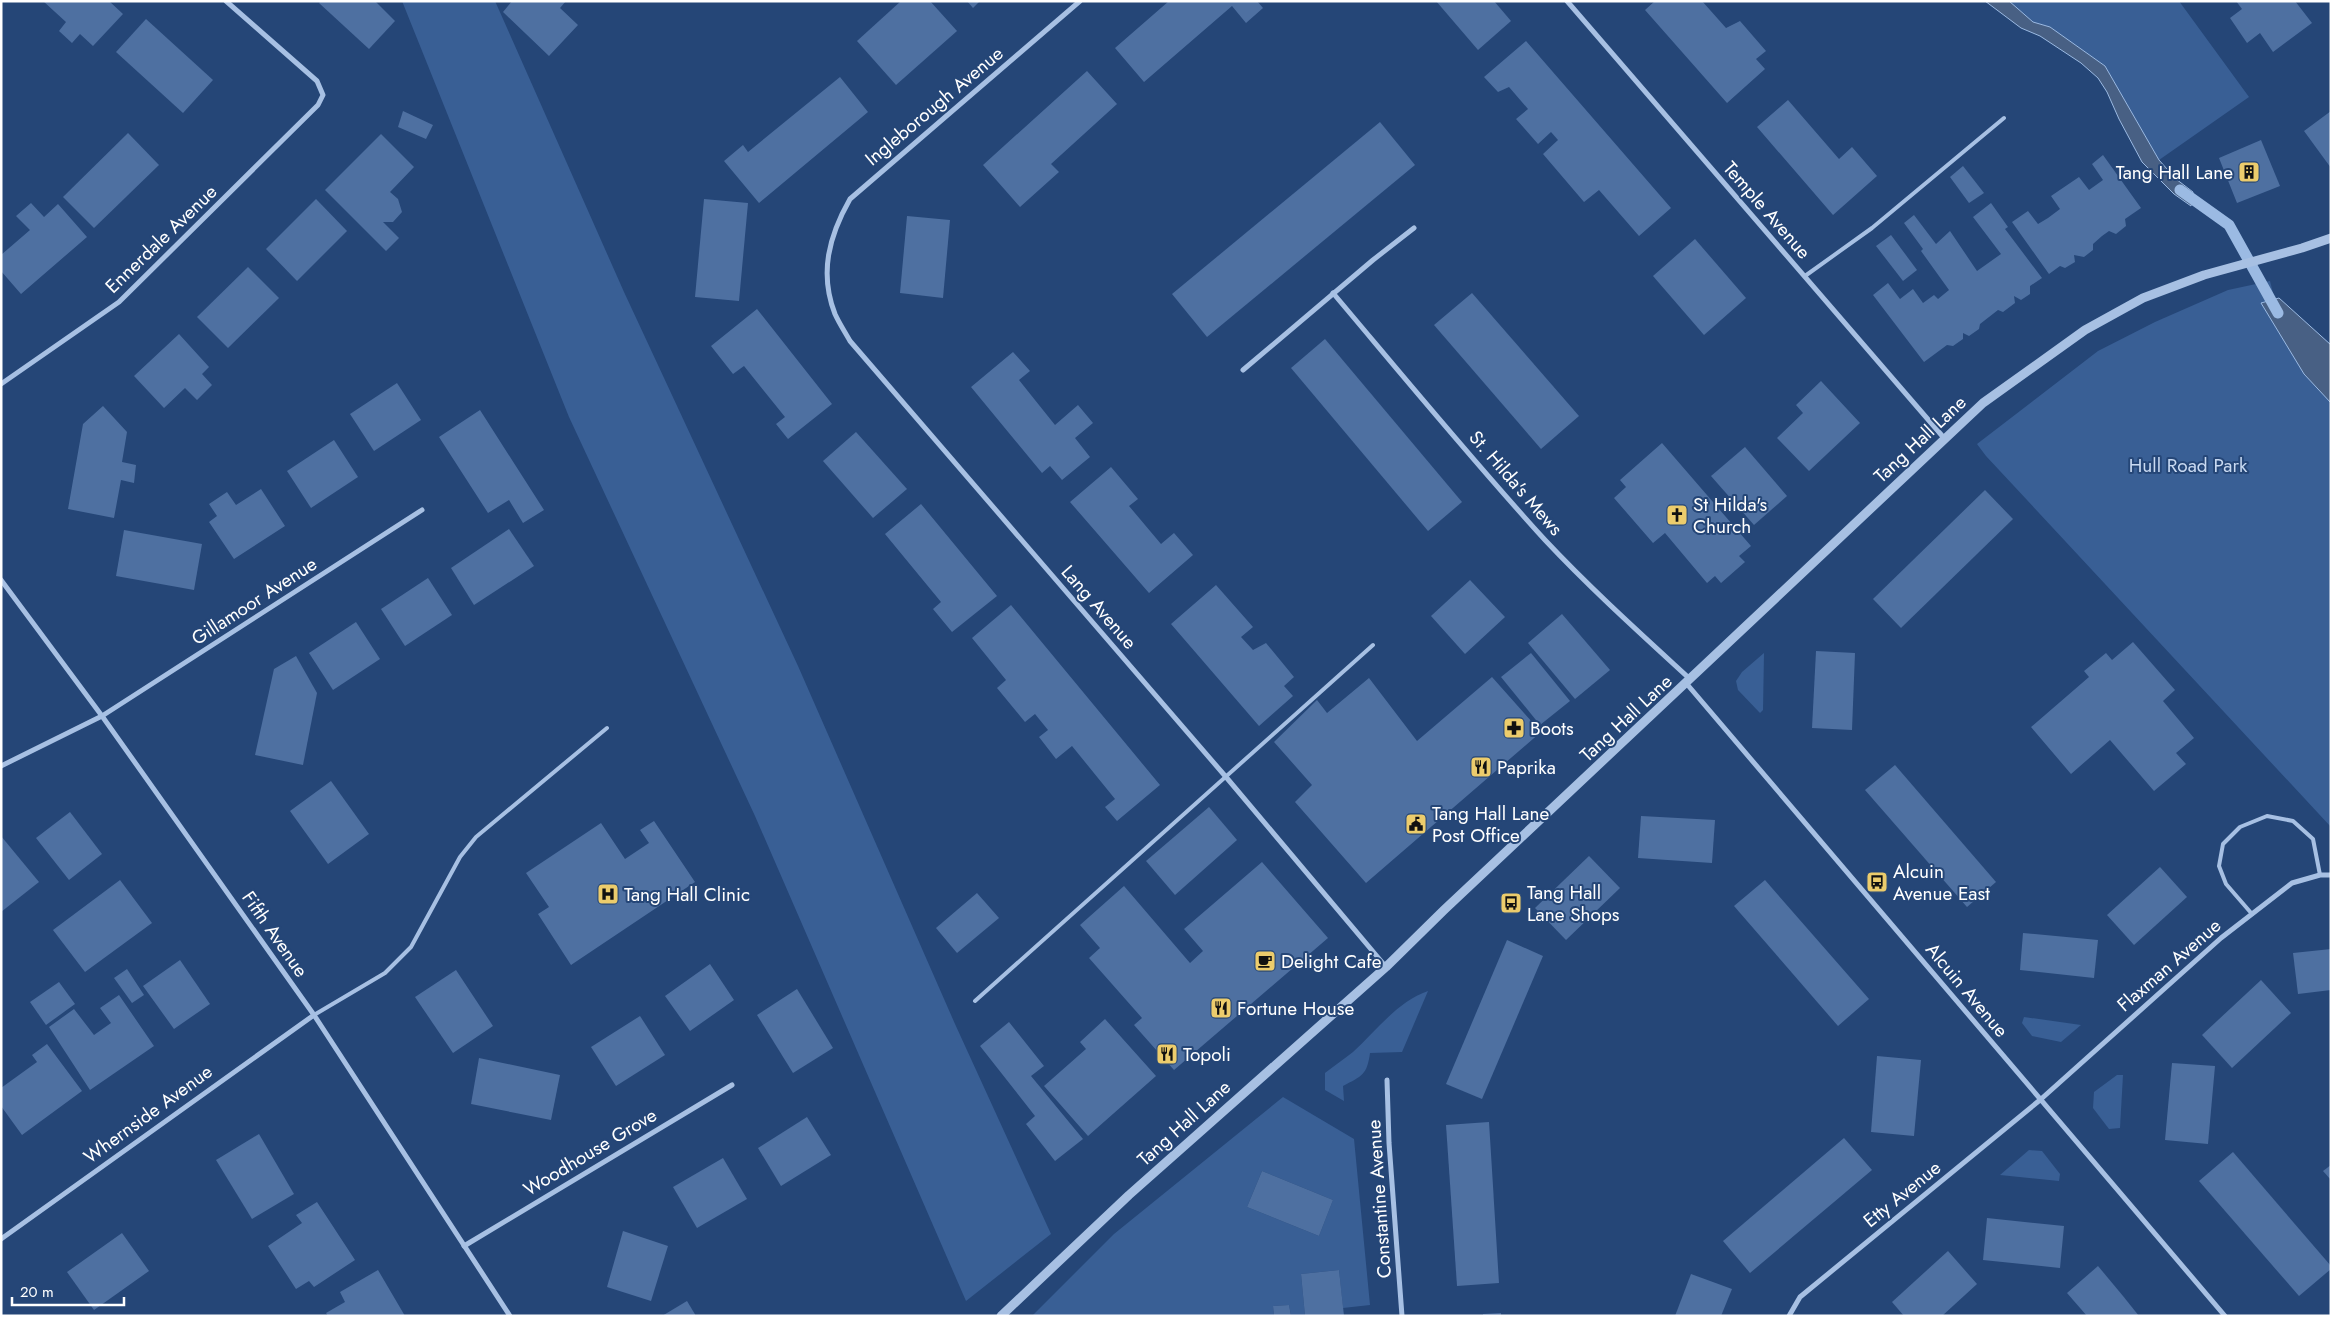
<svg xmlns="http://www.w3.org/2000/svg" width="2332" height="1317" font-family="Jost,sans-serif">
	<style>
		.green { fill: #395f95; fill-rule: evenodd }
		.water { fill: #486084; stroke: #9bbae3 }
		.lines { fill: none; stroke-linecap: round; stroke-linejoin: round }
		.stream { stroke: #9bbae3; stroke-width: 11 }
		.building { fill: #4e70a1 }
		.service { stroke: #a7c0e3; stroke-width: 4 }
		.minor { stroke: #a7c0e3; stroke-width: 5 }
		.tertiary { stroke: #a7c0e3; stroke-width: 9 }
		.labels { text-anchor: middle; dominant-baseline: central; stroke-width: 4; stroke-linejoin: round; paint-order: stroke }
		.street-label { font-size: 19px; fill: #fff; stroke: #254677 }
		.poi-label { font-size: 19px; fill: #fff; stroke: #254677; text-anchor: start }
		.park-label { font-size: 19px; fill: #c9daf2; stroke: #254677 }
	</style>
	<rect width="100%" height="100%" fill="#254677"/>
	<g class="green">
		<path d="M 402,1 L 495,1 L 624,292 L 798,666 L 955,1024 L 1051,1234 L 966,1301 L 755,816 L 569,417 Z"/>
		<path d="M 2009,1 L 2179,1 L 2249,97 L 2159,160 L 2105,66 L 2050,27 L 2033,22 Z"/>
		<path d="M 2270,281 L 2278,313 L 2331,375 L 2331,827 L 1986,456 L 1977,444 L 2098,351 L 2155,322 L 2228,290 Z"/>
		<path d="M 1764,653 L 1763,710 L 1760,713 L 1738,690 L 1736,681 L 1742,672 Z"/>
		<path d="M 1428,991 L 1402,1052 L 1370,1053 C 1367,1075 1362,1076 1343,1086 L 1344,1101 L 1325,1090 L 1325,1073 C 1334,1066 1344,1059 1353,1052 C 1376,1031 1398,1001 1428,991 Z"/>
		<path d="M 2024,1017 L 2081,1025 L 2061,1042 L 2032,1036 L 2022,1023 Z"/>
		<path d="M 2117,1075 L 2123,1075 L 2120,1128 L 2109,1129 L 2093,1108 L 2094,1092 Z"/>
		<path d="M 1283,1097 L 1354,1139 L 1370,1305 L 1343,1308 L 1339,1270 L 1301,1274 L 1305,1316 L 1291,1316 L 1289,1305 L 1273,1306 L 1274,1316 L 1032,1316 L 1114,1234 ZM 1262,1171 L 1333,1200 L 1319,1236 L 1247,1207 Z"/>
		<path d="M 2029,1150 L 2042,1151 L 2060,1174 L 2059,1181 L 2000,1175 Z"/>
	</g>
	<g class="water">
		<path d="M 1985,1 L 2009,1 L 2033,22 L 2050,27 L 2105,66 L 2159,160 L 2176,179 L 2193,192 L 2191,206 L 2174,194 L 2142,162 L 2119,119 L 2107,92 L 2098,78 L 2081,63 L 2040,36 L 2021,28 Z"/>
		<path d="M 2279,298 L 2331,345 L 2331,403 L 2304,374 L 2261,303 Z"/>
	</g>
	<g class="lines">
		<path class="stream" d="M 2180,190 L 2229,225 L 2278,313"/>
	</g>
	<g class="building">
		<path d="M 43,1 L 109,1 L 123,14 L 93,46 L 80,34 L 72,43 L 59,31 L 66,22 Z"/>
		<path d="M 321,1 L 375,1 L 395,21 L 369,49 L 319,3 Z"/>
		<path d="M 512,1 L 566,1 L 560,8 L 578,25 L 549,56 L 503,12 Z"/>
		<path d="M 901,1 L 930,1 L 957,31 L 896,85 L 857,41 Z"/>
		<path d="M 967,1 L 980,1 L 973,8 Z"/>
		<path d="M 1169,1 L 1257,1 L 1263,8 L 1246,23 L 1232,6 L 1144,82 L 1115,48 Z"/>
		<path d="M 1436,1 L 1494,1 L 1511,21 L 1478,50 Z"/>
		<path d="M 1655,1 L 1702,1 L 1726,28 L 1740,21 L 1766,51 L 1756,59 L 1765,69 L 1727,103 L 1645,10 Z"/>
		<path d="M 2236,1 L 2295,1 L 2312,23 L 2273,52 L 2260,33 L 2247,43 L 2230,18 L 2242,9 Z"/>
		<path d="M 146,19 L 213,80 L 183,113 L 116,52 Z"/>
		<path d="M 1526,41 L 1671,208 L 1639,236 L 1599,190 L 1584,202 L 1543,154 L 1558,140 L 1551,132 L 1538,144 L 1516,119 L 1528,109 L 1509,87 L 1498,92 L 1484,77 Z"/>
		<path d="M 1087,71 L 1117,104 L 1051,164 L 1059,172 L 1020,207 L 983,165 Z"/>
		<path d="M 840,77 L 868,112 L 759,203 L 724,161 L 743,145 L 748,152 Z"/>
		<path d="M 1788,100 L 1839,159 L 1852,147 L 1877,176 L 1833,215 L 1757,127 Z"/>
		<path d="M 403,111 L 433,125 L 426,139 L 398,127 Z"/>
		<path d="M 2331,111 L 2331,168 L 2304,131 Z"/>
		<path d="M 1380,122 L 1415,165 L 1207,337 L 1172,294 Z"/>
		<path d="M 128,133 L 159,165 L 94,228 L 63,197 Z"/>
		<path d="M 381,134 L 414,167 L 390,192 L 398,199 L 402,212 L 393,222 L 383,222 L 399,238 L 386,251 L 325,190 Z"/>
		<path d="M 2261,140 L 2280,186 L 2237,203 L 2219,158 Z"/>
		<path d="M 2103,155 L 2141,208 L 2125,219 L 2126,226 L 2116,234 L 2109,231 L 2102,236 L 2093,244 L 2093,250 L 2084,257 L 2074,255 L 2075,262 L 2065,268 L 2060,266 L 2049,274 L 2012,222 L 2028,211 L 2038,224 L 2048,218 L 2060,209 L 2051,196 L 2079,177 L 2089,190 L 2103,180 L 2092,164 Z"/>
		<path d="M 1963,166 L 1984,193 L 1969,203 L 1950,177 Z"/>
		<path d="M 316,199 L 347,231 L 297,281 L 266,249 Z"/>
		<path d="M 704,199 L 748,203 L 739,301 L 695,297 Z"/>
		<path d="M 31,203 L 44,217 L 58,204 L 87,237 L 21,294 L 1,271 L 1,255 L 30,230 L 16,216 Z"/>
		<path d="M 1991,203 L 2008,227 L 2005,229 L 2042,278 L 2030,286 L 2030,294 L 2021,300 L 2014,296 L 2015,303 L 2003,312 L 1998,310 L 1980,324 L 1979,329 L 1969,336 L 1963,333 L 1963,339 L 1953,346 L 1947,345 L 1924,362 L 1873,295 L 1888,283 L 1900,299 L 1913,289 L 1923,303 L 1934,295 L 1938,299 L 1949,290 L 1921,251 L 1923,249 L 1904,223 L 1914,215 L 1936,244 L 1950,231 L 1977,271 L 2001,254 L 1973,217 Z"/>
		<path d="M 907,216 L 950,220 L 943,298 L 900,293 Z"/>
		<path d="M 1891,235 L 1917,270 L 1903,281 L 1876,246 Z"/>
		<path d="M 1695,239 L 1746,298 L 1704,335 L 1653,276 Z"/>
		<path d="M 248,267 L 279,298 L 228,348 L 197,317 Z"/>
		<path d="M 1472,293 L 1579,416 L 1541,449 L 1434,325 Z"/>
		<path d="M 757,309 L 832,404 L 788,439 L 776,424 L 785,417 L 744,366 L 733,374 L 711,346 Z"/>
		<path d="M 179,334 L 209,367 L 202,374 L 212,385 L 197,400 L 185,388 L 164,408 L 134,376 Z"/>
		<path d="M 1325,339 L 1462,502 L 1428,531 L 1291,368 Z"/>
		<path d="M 1013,352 L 1030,371 L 1019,380 L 1055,425 L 1078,405 L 1093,423 L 1075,438 L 1090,457 L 1062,480 L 1050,466 L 1042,473 L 971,387 Z"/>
		<path d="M 1821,381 L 1860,423 L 1809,471 L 1777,438 L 1803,413 L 1796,405 Z"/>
		<path d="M 397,383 L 421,420 L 374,451 L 350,414 Z"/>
		<path d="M 103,406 L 127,432 L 122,462 L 136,465 L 134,483 L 121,480 L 114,518 L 68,509 L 83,424 Z"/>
		<path d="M 480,410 L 544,510 L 523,523 L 509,500 L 488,513 L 439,437 Z"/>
		<path d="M 856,432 L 907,489 L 873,518 L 823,461 Z"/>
		<path d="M 334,440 L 358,477 L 311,508 L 287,471 Z"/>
		<path d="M 1662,443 L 1751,546 L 1739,556 L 1745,562 L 1721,583 L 1715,576 L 1707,583 L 1665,533 L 1653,543 L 1614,498 L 1626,487 L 1620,480 Z"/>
		<path d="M 1745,447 L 1787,496 L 1754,525 L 1711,476 Z"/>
		<path d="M 1111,467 L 1138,499 L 1129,506 L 1161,544 L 1174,533 L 1193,555 L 1149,593 L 1070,502 Z"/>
		<path d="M 261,489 L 285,526 L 234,559 L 209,522 L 217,516 L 209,504 L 227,492 L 236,505 Z"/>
		<path d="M 1985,490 L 2013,519 L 1901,628 L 1873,599 Z"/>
		<path d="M 921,504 L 997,596 L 952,632 L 933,609 L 941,602 L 885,534 Z"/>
		<path d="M 509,529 L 534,566 L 474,605 L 451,568 Z"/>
		<path d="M 124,530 L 202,544 L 194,590 L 116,576 Z"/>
		<path d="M 428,578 L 452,615 L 405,646 L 381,609 Z"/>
		<path d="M 1470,580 L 1505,617 L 1465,654 L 1431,616 Z"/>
		<path d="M 1216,585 L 1253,627 L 1241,637 L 1253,650 L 1266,643 L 1294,677 L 1284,686 L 1293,696 L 1259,726 L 1171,624 Z"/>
		<path d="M 1011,605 L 1160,785 L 1117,821 L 1105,807 L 1115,799 L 1072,746 L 1056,759 L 1039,737 L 1048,730 L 1035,714 L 1025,722 L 997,688 L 1006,680 L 972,638 Z"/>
		<path d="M 1562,614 L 1610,670 L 1575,699 L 1528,643 Z"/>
		<path d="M 356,622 L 380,659 L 333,690 L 309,653 Z"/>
		<path d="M 2133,642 L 2175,690 L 2163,701 L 2194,738 L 2176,753 L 2186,764 L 2154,791 L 2110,740 L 2071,774 L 2031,727 L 2089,677 L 2084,671 L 2106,653 L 2112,660 Z"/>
		<path d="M 1816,651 L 1855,653 L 1852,730 L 1812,728 Z"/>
		<path d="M 1531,653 L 1570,701 L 1540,725 L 1501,677 Z"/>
		<path d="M 296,656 L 317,693 L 303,765 L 255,755 L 274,669 Z"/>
		<path d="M 1492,677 L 1541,732 L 1366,883 L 1295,802 L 1312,785 L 1274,742 L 1317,700 L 1327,713 L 1369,678 L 1417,741 Z"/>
		<path d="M 1895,765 L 1996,882 L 1967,907 L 1865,790 Z"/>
		<path d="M 331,781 L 369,834 L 328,864 L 290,811 Z"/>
		<path d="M 1209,807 L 1237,840 L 1175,895 L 1146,861 Z"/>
		<path d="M 70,812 L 102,854 L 69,880 L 36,838 Z"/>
		<path d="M 1641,816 L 1715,820 L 1712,863 L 1638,858 Z"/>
		<path d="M 654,821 L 695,882 L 571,965 L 538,914 L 549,907 L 526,873 L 601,823 L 625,859 L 649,843 L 640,830 Z"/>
		<path d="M 1,836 L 39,882 L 1,912 Z"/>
		<path d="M 1589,856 L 1620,888 L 1566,940 L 1535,908 Z"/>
		<path d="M 1262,862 L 1328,938 L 1174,1070 L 1134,1025 L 1142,1018 L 1089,958 L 1100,948 L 1080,925 L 1124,886 L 1190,963 L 1203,951 L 1184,929 Z"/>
		<path d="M 2160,867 L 2187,897 L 2134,945 L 2107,915 Z"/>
		<path d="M 120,880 L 152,923 L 85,972 L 53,930 Z"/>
		<path d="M 1765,880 L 1869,999 L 1838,1026 L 1734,906 Z"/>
		<path d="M 977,893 L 999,918 L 957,953 L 936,928 Z"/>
		<path d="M 2023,933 L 2098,940 L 2094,978 L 2020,970 Z"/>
		<path d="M 1507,940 L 1543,956 L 1482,1099 L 1446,1084 Z"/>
		<path d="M 2331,949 L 2331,990 L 2298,994 L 2293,953 Z"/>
		<path d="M 180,960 L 210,1004 L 174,1029 L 143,986 Z"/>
		<path d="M 710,964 L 734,1000 L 690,1031 L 665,996 Z"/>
		<path d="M 127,969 L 144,995 L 132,1003 L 114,978 Z"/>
		<path d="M 456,970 L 493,1026 L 453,1053 L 415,997 Z"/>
		<path d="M 2261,980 L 2291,1013 L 2232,1068 L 2202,1035 Z"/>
		<path d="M 59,982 L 75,1004 L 46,1025 L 30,1002 Z"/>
		<path d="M 797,989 L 833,1048 L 793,1073 L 757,1015 Z"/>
		<path d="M 119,995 L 154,1046 L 90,1090 L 49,1027 L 74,1009 L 94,1035 L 111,1023 L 100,1008 Z"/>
		<path d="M 640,1016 L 665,1055 L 616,1086 L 591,1047 Z"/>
		<path d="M 1105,1019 L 1156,1076 L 1088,1136 L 1044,1086 L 1086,1049 L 1080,1042 Z"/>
		<path d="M 1009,1022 L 1044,1066 L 1031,1076 L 1083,1139 L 1055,1161 L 1026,1124 L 1035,1116 L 980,1046 Z"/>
		<path d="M 47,1044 L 82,1091 L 22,1135 L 1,1106 L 1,1088 L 37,1062 L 32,1055 Z"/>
		<path d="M 1877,1056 L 1921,1060 L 1914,1136 L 1871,1132 Z"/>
		<path d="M 479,1058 L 560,1075 L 551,1120 L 471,1104 Z"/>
		<path d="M 2172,1063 L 2215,1066 L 2208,1144 L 2165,1140 Z"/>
		<path d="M 807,1117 L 831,1155 L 781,1186 L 758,1148 Z"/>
		<path d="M 1489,1122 L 1499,1283 L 1457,1286 L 1446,1125 Z"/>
		<path d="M 259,1134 L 294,1194 L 252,1219 L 216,1160 Z"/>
		<path d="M 1844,1138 L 1872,1170 L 1750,1273 L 1723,1241 Z"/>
		<path d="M 2233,1152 L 2331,1266 L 2331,1269 L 2299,1296 L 2199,1181 Z"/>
		<path d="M 723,1158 L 747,1199 L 697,1228 L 673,1187 Z"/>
		<path d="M 2331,1165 L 2331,1180 L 2323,1171 Z"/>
		<path d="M 1262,1171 L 1333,1200 L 1319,1236 L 1247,1207 Z"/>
		<path d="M 317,1202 L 355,1260 L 314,1287 L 309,1281 L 296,1289 L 268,1246 L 302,1223 L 296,1215 Z"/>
		<path d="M 1987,1218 L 2064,1226 L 2060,1268 L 1983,1260 Z"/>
		<path d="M 623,1231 L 668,1246 L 651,1301 L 607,1287 Z"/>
		<path d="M 122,1233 L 149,1271 L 94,1310 L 67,1272 Z"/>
		<path d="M 1948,1251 L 1977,1284 L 1942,1316 L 1904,1316 L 1892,1302 Z"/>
		<path d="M 2098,1266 L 2123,1296 L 2139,1316 L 2087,1316 L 2067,1293 Z"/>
		<path d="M 378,1270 L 405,1316 L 328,1316 L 326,1313 L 345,1302 L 340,1292 Z"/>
		<path d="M 1339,1270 L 1344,1316 L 1305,1316 L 1301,1274 Z"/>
		<path d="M 1691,1274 L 1732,1289 L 1721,1316 L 1675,1316 Z"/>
		<path d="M 687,1301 L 696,1316 L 662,1316 Z"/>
		<path d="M 1289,1305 L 1291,1316 L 1274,1316 L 1273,1306 Z"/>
		<path d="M 1501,1313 L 1501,1316 L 1483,1316 L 1483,1314 Z"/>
	</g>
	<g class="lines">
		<g class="service">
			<path d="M 1805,276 L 1872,228 L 2004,118"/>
			<path d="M 2252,914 L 2226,884 L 2219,866 L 2223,844 L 2240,827 L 2267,816 L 2293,821 L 2313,839 L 2320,875"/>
			<path d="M 975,1001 L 1373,645"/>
			<path d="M 314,1015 L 385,973 L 411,947 L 460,857 L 476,837 L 607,728"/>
		</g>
		<g class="minor">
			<path d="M 1080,1 L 850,199 C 829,236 819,273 835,314 C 839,323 845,332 850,341 L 1226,777 L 1386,967"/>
			<path d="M 1567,1 L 1944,438"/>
			<path d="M 1333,293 C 1403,376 1472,460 1545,540 C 1591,589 1641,634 1690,679"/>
			<path d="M 1243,370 L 1373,260 L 1414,228"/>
			<path d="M 1,384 L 119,302 L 318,105 L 323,95 L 317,81 L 226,1"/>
			<path d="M 1,580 L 102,716 L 314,1015 L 510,1316"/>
			<path d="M 1686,683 L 2225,1316"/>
			<path d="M 1,766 L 102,716 L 422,510"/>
			<path d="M 1387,1080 L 1389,1143 L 1402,1316"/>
			<path d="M 1,1239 L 314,1015"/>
			<path d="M 464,1246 L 732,1085"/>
			<path d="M 1789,1316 L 1800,1297 L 2040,1100 L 2221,938 L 2292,883 L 2320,875 L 2331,875"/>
		</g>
		<path class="tertiary" d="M 1001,1316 L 1129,1195 L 1386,967 L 1444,910 L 1983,403 L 2085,330 L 2143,298 L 2204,275 L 2302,248 L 2331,238"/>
	</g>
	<defs>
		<g id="building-square" transform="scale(1.125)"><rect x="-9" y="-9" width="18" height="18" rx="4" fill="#eccc6c" stroke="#254677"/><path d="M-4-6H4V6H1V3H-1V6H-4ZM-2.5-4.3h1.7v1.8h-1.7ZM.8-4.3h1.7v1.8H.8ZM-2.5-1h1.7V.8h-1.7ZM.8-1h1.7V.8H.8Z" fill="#111"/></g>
		<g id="church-square" transform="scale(1.125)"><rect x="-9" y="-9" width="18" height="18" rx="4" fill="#eccc6c" stroke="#254677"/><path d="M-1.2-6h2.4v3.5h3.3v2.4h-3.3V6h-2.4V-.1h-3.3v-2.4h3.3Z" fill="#111"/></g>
		<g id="pharmacy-square" transform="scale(1.125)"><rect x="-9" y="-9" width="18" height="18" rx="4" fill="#eccc6c" stroke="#254677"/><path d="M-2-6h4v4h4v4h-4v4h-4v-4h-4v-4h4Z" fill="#111"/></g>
		<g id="restaurant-square" transform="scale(1.125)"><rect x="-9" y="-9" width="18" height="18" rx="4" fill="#eccc6c" stroke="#254677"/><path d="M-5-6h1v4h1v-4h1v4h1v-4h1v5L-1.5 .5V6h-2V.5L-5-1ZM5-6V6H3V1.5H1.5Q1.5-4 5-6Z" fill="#111"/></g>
		<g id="civic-square" transform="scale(1.125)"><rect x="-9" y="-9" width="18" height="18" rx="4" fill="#eccc6c" stroke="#254677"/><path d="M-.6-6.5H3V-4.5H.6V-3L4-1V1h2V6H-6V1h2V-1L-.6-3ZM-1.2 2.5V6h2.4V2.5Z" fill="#111"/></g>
		<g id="bus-square" transform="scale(1.125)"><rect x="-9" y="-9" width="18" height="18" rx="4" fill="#eccc6c" stroke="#254677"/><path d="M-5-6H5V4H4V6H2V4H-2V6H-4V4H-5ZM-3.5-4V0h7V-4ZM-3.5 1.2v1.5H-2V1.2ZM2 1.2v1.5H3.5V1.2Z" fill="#111"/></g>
		<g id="hospital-square" transform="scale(1.125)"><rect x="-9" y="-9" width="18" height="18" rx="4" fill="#eccc6c" stroke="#254677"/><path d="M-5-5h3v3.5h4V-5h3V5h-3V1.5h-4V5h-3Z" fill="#111"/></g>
		<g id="cafe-square" transform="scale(1.125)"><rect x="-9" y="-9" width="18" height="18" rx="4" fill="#eccc6c" stroke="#254677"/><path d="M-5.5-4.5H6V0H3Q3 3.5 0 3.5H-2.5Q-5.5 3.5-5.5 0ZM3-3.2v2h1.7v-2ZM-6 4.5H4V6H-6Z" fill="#111"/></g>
	</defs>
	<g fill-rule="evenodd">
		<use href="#building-square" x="2249" y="172"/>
		<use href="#church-square" x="1677" y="515"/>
		<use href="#pharmacy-square" x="1514" y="728"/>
		<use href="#restaurant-square" x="1481" y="767"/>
		<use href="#civic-square" x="1416" y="824"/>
		<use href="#bus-square" x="1877" y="882"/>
		<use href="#hospital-square" x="608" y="894"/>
		<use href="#bus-square" x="1511" y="903"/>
		<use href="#cafe-square" x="1265" y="961"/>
		<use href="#restaurant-square" x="1221" y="1008"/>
		<use href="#restaurant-square" x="1167" y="1054"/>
	</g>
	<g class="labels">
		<g class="street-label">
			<text transform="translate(934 106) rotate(-40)">Ingleborough Avenue</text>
			<text transform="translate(1767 210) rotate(49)">Temple Avenue</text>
			<text transform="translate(161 239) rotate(-44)">Ennerdale Avenue</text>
			<text transform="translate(1920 439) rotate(-43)">Tang Hall Lane</text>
			<text transform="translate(1516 483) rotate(49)">St. Hilda's Mews</text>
			<text transform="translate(254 601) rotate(-33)">Gillamoor Avenue</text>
			<text transform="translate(1099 607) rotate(49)">Lang Avenue</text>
			<text transform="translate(1626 718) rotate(-43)">Tang Hall Lane</text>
			<text transform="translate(275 934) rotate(55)">Fifth Avenue</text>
			<text transform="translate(2169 965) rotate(-41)">Flaxman Avenue</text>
			<text transform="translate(1967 990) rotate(50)">Alcuin Avenue</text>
			<text transform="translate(148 1114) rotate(-36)">Whernside Avenue</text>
			<text transform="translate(1184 1123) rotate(-42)">Tang Hall Lane</text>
			<text transform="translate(590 1152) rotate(-31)">Woodhouse Grove</text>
			<text transform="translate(1902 1194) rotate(-39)">Etty Avenue</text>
			<text transform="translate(1379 1199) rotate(-94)">Constantine Avenue</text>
		</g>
		<g class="poi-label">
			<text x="2233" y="172" text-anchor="end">Tang Hall Lane</text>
			<text x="1693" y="504">St Hilda's<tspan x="1693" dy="22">Church</tspan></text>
			<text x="1530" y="728">Boots</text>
			<text x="1497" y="767">Paprika</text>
			<text x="1432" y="813">Tang Hall Lane<tspan x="1432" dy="22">Post Office</tspan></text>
			<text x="1893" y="871">Alcuin<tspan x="1893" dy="22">Avenue East</tspan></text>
			<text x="1527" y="892">Tang Hall<tspan x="1527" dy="22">Lane Shops</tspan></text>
			<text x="624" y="894">Tang Hall Clinic</text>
			<text x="1281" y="961">Delight Cafe</text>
			<text x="1237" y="1008">Fortune House</text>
			<text x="1183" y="1054">Topoli</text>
		</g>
		<g class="park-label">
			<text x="2188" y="465">Hull Road Park</text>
		</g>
	</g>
	<rect width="2332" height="1317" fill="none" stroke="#ffffff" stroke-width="5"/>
	<path d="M12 1297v8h112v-8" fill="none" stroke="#ffffff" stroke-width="2.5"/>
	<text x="20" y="1297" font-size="15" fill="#ffffff" stroke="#254677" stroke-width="4" paint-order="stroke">20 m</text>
</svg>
